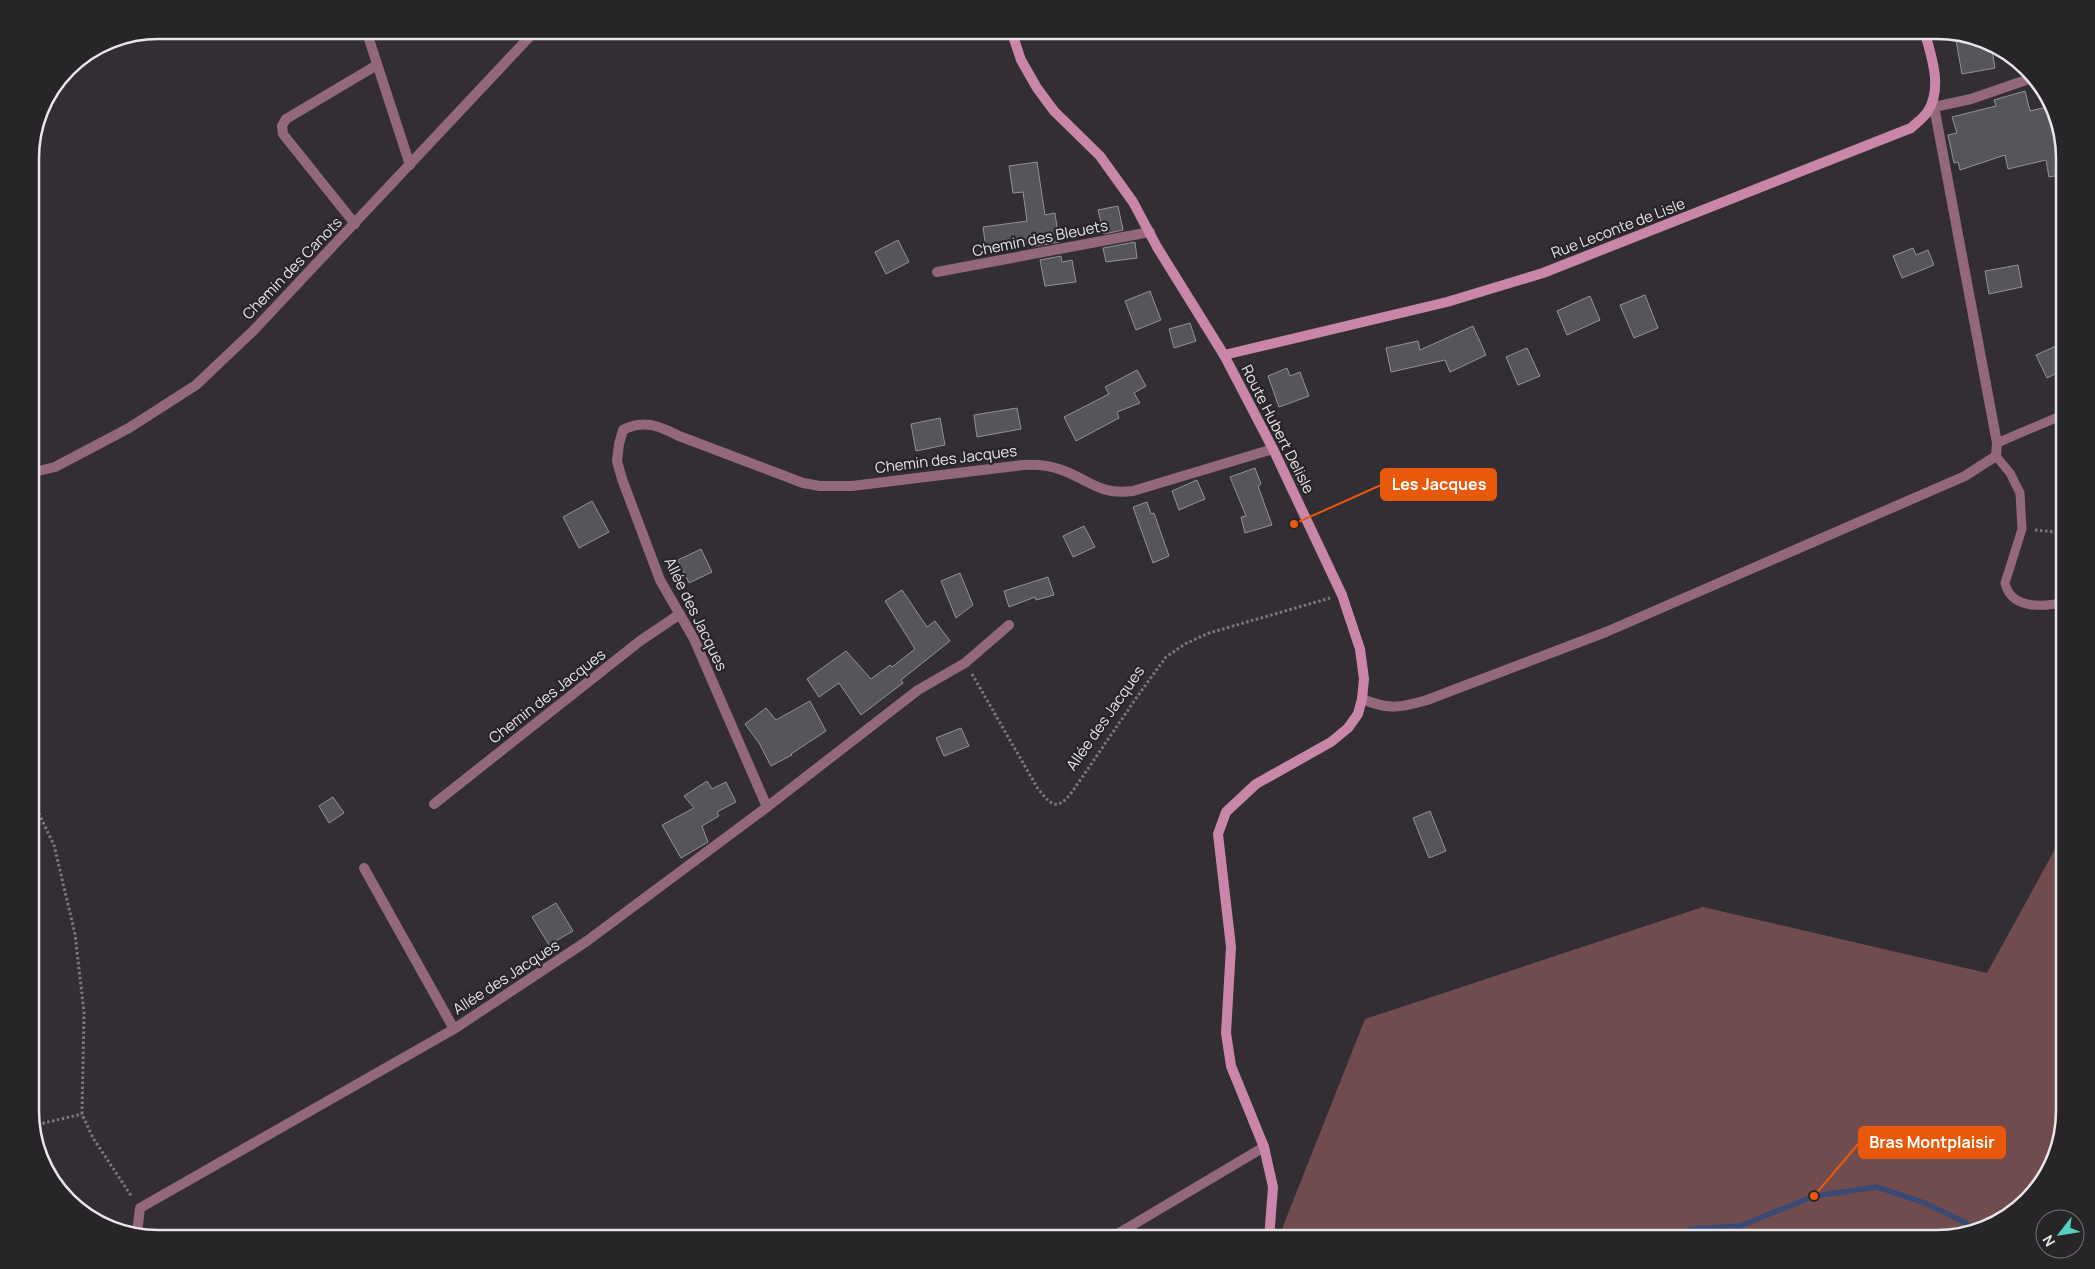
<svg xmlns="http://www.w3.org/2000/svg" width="2095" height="1269" font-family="Manrope,sans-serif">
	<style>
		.green { fill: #714c4e }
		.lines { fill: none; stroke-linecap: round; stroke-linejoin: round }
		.stream { stroke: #394a76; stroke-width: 5.5 }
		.building { fill: #56555b; stroke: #939298 }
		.path { stroke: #7c797d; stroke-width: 3; stroke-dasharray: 2.5 2.5; stroke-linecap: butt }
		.lane { stroke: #93687d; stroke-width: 9 }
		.street { stroke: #93687d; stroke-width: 10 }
		.secondary { stroke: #ca86a9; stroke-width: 10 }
		.labels { text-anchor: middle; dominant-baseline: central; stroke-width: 4.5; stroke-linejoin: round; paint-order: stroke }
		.street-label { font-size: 15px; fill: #e8e6e9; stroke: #282529 }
		.rim { fill: none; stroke: #e8e6e9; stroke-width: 2.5 }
		.leader { fill: none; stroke: #e8590c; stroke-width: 2 }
		.callout-dot { fill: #e8590c; stroke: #282529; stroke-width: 2 }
		.callout { fill: #e8590c; stroke: #e8590c; stroke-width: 2 }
		.callout-label { font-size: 16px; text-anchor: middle; font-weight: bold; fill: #fff }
	</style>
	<rect width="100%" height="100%" fill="#322e33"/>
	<path class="green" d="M 2065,831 L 2065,1111 L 2048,1175 L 2001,1222 L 1937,1239 L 1278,1239 L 1365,1019 L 1703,907 L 1987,973 Z"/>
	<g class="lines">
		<path class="stream" d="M 1678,1239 L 1691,1229 L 1740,1226 L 1814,1196 L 1877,1187 L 1925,1203 L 1964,1222 L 1974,1229"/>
	</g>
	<g class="building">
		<path d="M 1955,35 L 1991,44 L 1995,68 L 1962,74 Z"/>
		<path d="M 2025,91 L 2030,111 L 2051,106 L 2065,150 L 2065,174 L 2049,177 L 2046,160 L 2008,169 L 2005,155 L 1960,170 L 1958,162 L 1954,163 L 1948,135 L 1957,133 L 1952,117 L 1996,106 L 1994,100 Z"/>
		<path d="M 1037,162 L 1045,215 L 1055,213 L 1059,242 L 1032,247 L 1030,243 L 986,249 L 983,227 L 1027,221 L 1023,192 L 1013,193 L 1009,166 Z"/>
		<path d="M 1118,206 L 1123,230 L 1104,234 L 1098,210 Z"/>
		<path d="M 898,240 L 909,262 L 886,274 L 875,252 Z"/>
		<path d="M 1135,242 L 1137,258 L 1106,262 L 1103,248 Z"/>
		<path d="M 1913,248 L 1916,255 L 1928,250 L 1934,265 L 1902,278 L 1893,256 Z"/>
		<path d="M 1061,256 L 1062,262 L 1072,260 L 1076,282 L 1045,286 L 1040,260 Z"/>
		<path d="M 2018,265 L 2022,287 L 1989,294 L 1985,271 Z"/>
		<path d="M 1150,291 L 1161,320 L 1136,330 L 1125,301 Z"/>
		<path d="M 1645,295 L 1658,328 L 1634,338 L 1620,305 Z"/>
		<path d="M 1590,296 L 1600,320 L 1567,335 L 1557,311 Z"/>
		<path d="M 1190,323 L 1196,341 L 1174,348 L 1169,329 Z"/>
		<path d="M 1473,326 L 1486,355 L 1450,372 L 1445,360 L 1391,372 L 1386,348 L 1418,341 L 1420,350 Z"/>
		<path d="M 2065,342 L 2065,369 L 2047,378 L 2036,355 Z"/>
		<path d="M 1527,348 L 1540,376 L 1518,385 L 1506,357 Z"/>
		<path d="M 1287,368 L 1290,376 L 1300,372 L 1309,396 L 1279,407 L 1268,376 Z"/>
		<path d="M 1137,370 L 1146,386 L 1134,393 L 1140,403 L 1117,412 L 1119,418 L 1076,441 L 1064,417 L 1109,394 L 1105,387 Z"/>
		<path d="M 1017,408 L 1021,429 L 977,437 L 974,415 Z"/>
		<path d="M 940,418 L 945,445 L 916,451 L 911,424 Z"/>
		<path d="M 1255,468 L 1261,484 L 1258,486 L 1272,525 L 1245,533 L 1241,517 L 1246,516 L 1230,477 Z"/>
		<path d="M 1197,480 L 1205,499 L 1179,510 L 1172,491 Z"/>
		<path d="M 592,501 L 609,532 L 579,548 L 563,517 Z"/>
		<path d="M 1147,502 L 1151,514 L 1154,513 L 1169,556 L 1153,563 L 1133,507 Z"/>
		<path d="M 1084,526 L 1095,547 L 1073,557 L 1063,536 Z"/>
		<path d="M 701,549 L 712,572 L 689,583 L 678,560 Z"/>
		<path d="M 960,573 L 973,605 L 956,618 L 941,581 Z"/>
		<path d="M 1048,577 L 1054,595 L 1036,600 L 1035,597 L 1009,607 L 1004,591 Z"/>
		<path d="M 902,590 L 927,627 L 935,621 L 950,641 L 901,680 L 903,683 L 861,715 L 839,683 L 819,697 L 807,679 L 846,651 L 871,679 L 890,665 L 892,667 L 915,649 L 885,601 Z"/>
		<path d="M 810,701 L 826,731 L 791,754 L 792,755 L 771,766 L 759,743 L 745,724 L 766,708 L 776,720 Z"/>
		<path d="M 961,728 L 969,746 L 944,756 L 936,738 Z"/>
		<path d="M 707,781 L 712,789 L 726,782 L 736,802 L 717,812 L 719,816 L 702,826 L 708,842 L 681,858 L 662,825 L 694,808 L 684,796 Z"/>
		<path d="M 333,797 L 344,813 L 329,823 L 319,806 Z"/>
		<path d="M 1430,811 L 1446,851 L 1429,858 L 1413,818 Z"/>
		<path d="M 556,903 L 573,931 L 549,945 L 532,917 Z"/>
	</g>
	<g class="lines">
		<g class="path">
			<path d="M 2035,530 L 2065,533"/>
			<path d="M 972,674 L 1038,789 C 1052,806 1057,811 1072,792 L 1139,694 L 1166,657 L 1185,644 L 1209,633 L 1330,598"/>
			<path d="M 30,795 L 54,845 L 75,934 L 84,1012 L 82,1114 L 93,1138 L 132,1197"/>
			<path d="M 33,1127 L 44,1123 L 82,1114"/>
		</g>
		<g class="lane">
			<path d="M 1997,443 L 2065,414"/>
			<path d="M 1996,456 L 2010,473 L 2020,493 L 2022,529 L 2005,583 C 2011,610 2044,607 2065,602"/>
		</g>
		<g class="street">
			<path d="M 366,30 L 410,165"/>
			<path d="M 1934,107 L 1971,99 L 2032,78"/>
			<path d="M 355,224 L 283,134 L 282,126 L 286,119 L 377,65"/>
			<path d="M 937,272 L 1150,232"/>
			<path d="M 30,473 L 55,467 L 129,428 L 196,385 L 253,331 L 536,30"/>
			<path d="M 1362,699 C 1389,710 1400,708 1427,700 L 1606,632 L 1965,476 L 1996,456 L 1997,443 L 1933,101"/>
			<path d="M 434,804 L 640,641 L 680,614"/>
			<path d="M 767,807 L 694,639 L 660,580 L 622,479 L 617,461 L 619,444 L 623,430 C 643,419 660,426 679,436 L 803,483 L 820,486 L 852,486 L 1023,465 C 1037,464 1049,465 1062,470 C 1091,481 1099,495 1133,491 L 1273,449"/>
			<path d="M 364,868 L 454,1029"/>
			<path d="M 137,1233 L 140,1208 L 454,1029 L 587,941 L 767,807 L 918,690 L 965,663 L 1009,625"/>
			<path d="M 1109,1239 L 1264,1147"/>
		</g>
		<g class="secondary">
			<path d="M 1011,30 L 1021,60 L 1037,88 L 1054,111 L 1100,156 L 1133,202 L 1157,247 L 1224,355 L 1273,449 L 1342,595 L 1360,649 L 1364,679 L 1362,699 L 1358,714 L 1348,728 L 1331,742 L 1256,784 L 1226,812 L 1218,834 L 1231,947 L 1226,1033 L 1231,1066 L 1264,1147 L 1273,1187 L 1269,1239"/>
			<path d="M 1224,355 L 1447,302 L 1543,273 L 1911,128 C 1916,123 1924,118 1928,111 C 1943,87 1931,55 1924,30"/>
		</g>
	</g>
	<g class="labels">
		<g class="street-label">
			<text transform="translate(1618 228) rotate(-21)">Rue Leconte de Lisle</text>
			<text transform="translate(1040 238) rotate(-11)">Chemin des Bleuets</text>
			<text transform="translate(292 268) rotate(-46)">Chemin des Canots</text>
			<text transform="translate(1278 429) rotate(63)">Route Hubert Delisle</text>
			<text transform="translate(946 459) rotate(-7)">Chemin des Jacques</text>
			<text transform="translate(696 614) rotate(64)">Allée des Jacques</text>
			<text transform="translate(547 696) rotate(-38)">Chemin des Jacques</text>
			<text transform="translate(1105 718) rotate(-55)">Allée des Jacques</text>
			<text transform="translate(506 977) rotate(-33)">Allée des Jacques</text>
		</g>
	</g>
	<path d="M0 0H2095V1269H0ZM158 39H1937A119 119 0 0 1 2056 158V1111A119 119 0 0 1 1937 1230H158A119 119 0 0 1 39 1111V158A119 119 0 0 1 158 39Z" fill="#282529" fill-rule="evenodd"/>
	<path class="rim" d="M158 39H1937A119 119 0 0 1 2056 158V1111A119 119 0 0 1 1937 1230H158A119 119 0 0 1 39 1111V158A119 119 0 0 1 158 39Z"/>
	<path class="leader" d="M1294 524L1381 485M1814 1196L1859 1143"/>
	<g class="callout-dot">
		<circle cx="1294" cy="524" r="5"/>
		<circle cx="1814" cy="1196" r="5"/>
	</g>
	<g class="callout">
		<rect x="1381" y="469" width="115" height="31" rx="5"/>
		<rect x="1859" y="1127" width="146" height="31" rx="5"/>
	</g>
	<g class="callout-label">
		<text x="1439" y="490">Les Jacques</text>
		<text x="1932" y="1148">Bras Montplaisir</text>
	</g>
	<g transform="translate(2060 1234) rotate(239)"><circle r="24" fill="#282529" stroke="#757276"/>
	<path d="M0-4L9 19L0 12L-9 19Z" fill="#57cec2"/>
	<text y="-8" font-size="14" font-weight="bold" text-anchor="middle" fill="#e8e6e9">N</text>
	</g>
</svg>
